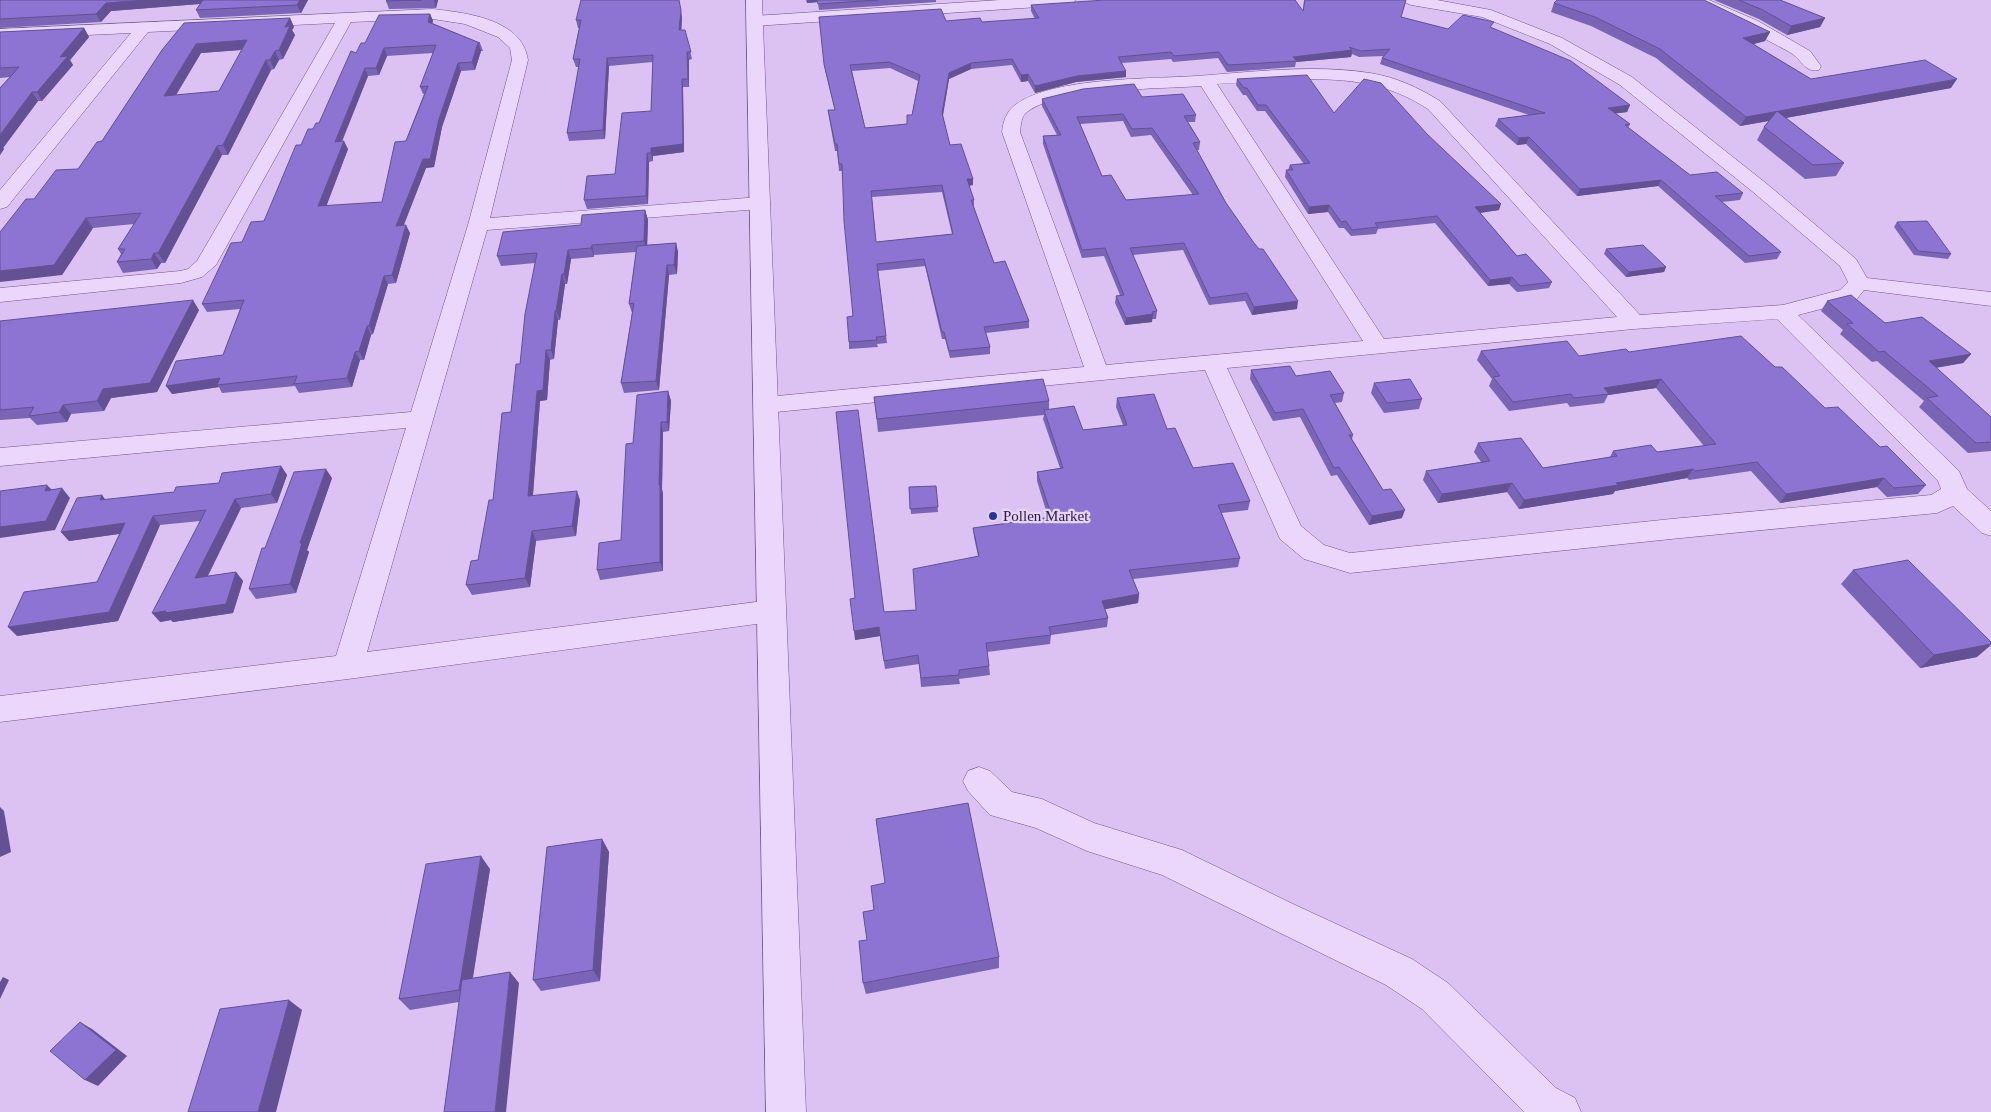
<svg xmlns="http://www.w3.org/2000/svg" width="1991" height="1112" font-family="'Times New Roman',serif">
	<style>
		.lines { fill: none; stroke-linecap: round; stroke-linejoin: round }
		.minor-casing { stroke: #6c578d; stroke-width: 1 }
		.tertiary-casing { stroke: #6c578d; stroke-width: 1 }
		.minor { fill: #ebd6fc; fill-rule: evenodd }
		.tertiary { fill: #ebd6fc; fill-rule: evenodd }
		.wall { fill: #7964b5; fill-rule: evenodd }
		.shaded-wall { fill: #635194 }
		.building { fill: #8d74d3; stroke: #635194; fill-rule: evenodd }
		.poi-dot { fill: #2236a2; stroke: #e7d2f8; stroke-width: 2 }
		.labels { text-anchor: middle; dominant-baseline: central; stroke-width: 4.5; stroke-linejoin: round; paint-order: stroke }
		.poi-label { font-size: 15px; fill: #271d3c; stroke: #e7d2f8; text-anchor: start }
	</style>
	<rect width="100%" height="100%" fill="#dcc2f2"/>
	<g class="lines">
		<g class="minor-casing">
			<g id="minor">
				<path d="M 1000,0 L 1076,0 L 1073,3 L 1068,5 L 755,26 L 749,24 L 747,21 L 749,18 L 755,16 Z"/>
				<path d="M 1403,0 L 1437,0 L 1491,10 L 1562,38 L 1632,77 L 1767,184 L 1856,259 L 1867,278 L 1991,292 L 1991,306 L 1864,290 L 1856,300 L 1798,315 L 1959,471 L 1967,489 L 1991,511 L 1991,536 L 1982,533 L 1953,506 L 1937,513 L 1671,539 L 1350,573 L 1304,559 L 1280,539 L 1205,370 L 766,413 L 757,411 L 754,405 L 757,399 L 766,397 L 1084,367 L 1002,132 C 1003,122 1006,112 1015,105 C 1052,77 1150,79 1196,76 C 1254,72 1312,64 1370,73 C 1396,77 1419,88 1440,101 L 1640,315 L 1783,305 L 1840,290 L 1848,282 L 1840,266 L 1753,192 L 1620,85 L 1550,44 L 1482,17 L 1411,5 L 1406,3 ZM 1301,79 C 1350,79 1386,82 1428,109 L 1617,317 L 1384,339 L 1217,84 ZM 1201,86 L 1363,341 L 1106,365 L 1020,132 C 1021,126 1021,118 1025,114 C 1050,88 1164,89 1201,86 ZM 1777,319 L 1938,481 L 1941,489 L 1931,495 L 1671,519 L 1350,553 L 1324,545 L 1301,526 L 1227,368 L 1634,329 Z"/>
				<path d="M 1688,0 L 1709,0 L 1758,21 L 1810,51 L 1821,66 L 1819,70 C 1805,73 1802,60 1791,53 C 1757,34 1727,19 1691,3 Z"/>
				<path d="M 433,9 C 467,13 522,19 528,60 L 490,218 L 760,197 L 767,199 L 770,203 L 767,207 L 760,209 L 487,230 L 367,652 L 771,600 L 781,603 L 785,611 L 781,619 L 771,622 L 348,679 L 0,722 L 0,696 L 336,656 L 406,428 L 0,466 L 0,448 L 411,412 L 468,225 L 512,60 L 510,48 L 498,37 L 465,24 L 433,19 L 351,22 L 216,265 L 202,277 L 181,283 L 0,302 L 0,288 L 180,271 L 188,269 L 197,261 L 335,23 L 148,32 L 7,207 L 0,209 L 0,190 L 131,33 L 0,39 L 0,29 Z"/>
				<path d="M 979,767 L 990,771 L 1012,792 L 1042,799 L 1094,823 L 1182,850 L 1293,904 L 1412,959 L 1448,983 L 1556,1088 L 1575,1098 L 1581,1112 L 1524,1112 L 1422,1009 L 1386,985 L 1162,875 L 1087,851 L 1036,828 L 990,815 L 968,791 L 963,781 L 968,771 Z"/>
			</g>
		</g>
		<g class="tertiary-casing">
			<path id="tertiary" d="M 746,0 L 762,0 L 806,1112 L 766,1112 Z"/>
		</g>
		<use href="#minor" class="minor"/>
		<use href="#tertiary" class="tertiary"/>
	</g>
	<g class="wall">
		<path d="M 0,0 L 308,0 L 301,13 L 200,18 L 196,10 L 200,4 L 111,11 L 101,22 L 0,28 Z"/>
		<path d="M 387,0 L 438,0 L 436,8 L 389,9 L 386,1 Z"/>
		<path d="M 806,0 L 936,0 L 936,2 L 819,10 L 818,2 L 807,3 Z"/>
		<path d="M 1304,0 L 1406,0 L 1401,17 L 1448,29 L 1492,28 L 1630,105 L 1627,112 L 1615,113 L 1630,124 L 1628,128 L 1690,175 L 1743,193 L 1740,200 L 1722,202 L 1781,252 L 1777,259 L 1745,263 L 1658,186 L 1577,196 L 1526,144 L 1517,145 L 1495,126 L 1498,119 L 1529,115 L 1380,64 L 1382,58 L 1384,56 L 1359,57 L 1352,54 L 1351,57 L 1296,62 L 1295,67 L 1227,72 L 1218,58 L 1173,62 L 1171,59 L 1122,63 L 1126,77 L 1076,82 L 1035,93 L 1028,81 L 1021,82 L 1012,65 L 971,69 L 949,79 L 943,116 L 950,145 L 973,185 L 969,186 L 974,200 L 974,207 L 994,263 L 1029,321 L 1029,328 L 986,333 L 990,347 L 990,354 L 950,358 L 945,339 L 942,339 L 925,266 L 878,271 L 887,343 L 877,344 L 878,347 L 849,349 L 849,342 L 853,316 L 842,171 L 839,171 L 837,151 L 835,151 L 829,117 L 828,110 L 835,110 L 825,70 L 819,17 L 982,22 L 1035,19 L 1031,11 L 1031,5 L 1303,10 ZM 890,68 L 918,81 L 912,115 L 907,124 L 865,128 L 852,71 ZM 942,192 L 952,234 L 876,242 L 872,197 Z"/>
		<path d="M 1714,0 L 1780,0 L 1825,18 L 1820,27 L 1787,35 L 1759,19 Z"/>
		<path d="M 1554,3 L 1770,32 L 1765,41 L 1753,44 L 1811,79 L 1951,88 L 1786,118 L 1844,163 L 1836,176 L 1805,179 L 1757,140 L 1764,127 L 1769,121 L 1740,126 L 1656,58 L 1591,26 L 1551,12 Z"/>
		<path d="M 430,14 L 433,21 L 432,23 L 480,43 L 483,51 L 481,51 L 475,70 L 461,71 L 442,127 L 434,167 L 426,168 L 404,225 L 410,233 L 396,283 L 388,284 L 373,334 L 371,335 L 364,360 L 360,360 L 352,387 L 299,393 L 295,386 L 222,393 L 219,387 L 172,394 L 223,355 L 240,309 L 207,312 L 202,304 L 242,242 L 264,221 L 301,145 L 313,129 L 319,123 L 356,53 L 365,43 ZM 433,53 L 420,87 L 423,94 L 424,94 L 382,202 L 326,206 L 348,149 L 342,142 L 368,76 L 379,75 L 387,56 Z"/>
		<path d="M 682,17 L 681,30 L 685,30 L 692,59 L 689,60 L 689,87 L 683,87 L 684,152 L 653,156 L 653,161 L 649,162 L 648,204 L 587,209 L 584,200 L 615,174 L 651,111 L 653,62 L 609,66 L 605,139 L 569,141 L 567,133 L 579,67 L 576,67 L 573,59 L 579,28 L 578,28 L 576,20 Z"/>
		<path d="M 290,18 L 294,27 L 292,30 L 295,35 L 283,59 L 279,60 L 274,69 L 271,70 L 228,155 L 222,155 L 165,263 L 161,263 L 157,269 L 123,273 L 117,262 L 121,254 L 118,249 L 134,224 L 93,228 L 62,275 L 34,199 L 78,169 L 102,141 L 162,50 ZM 242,50 L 219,91 L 176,95 L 201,53 Z"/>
		<path d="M 84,28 L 89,37 L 70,60 L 73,65 L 42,101 L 38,101 L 3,148 L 4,149 L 0,155 L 0,88 L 10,77 L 0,78 L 0,32 Z"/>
		<path d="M 1237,79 L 1334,113 L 1427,134 L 1499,210 L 1480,213 L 1517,256 L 1552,282 L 1549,288 L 1517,292 L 1509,284 L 1488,286 L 1435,223 L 1378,229 L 1376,234 L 1351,236 L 1344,228 L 1339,228 L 1328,212 L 1308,214 L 1285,177 L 1286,170 L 1288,170 L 1290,165 L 1304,164 L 1265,111 L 1257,111 L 1246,95 L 1243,95 L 1236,85 Z"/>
		<path d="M 1142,97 L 1196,115 L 1195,122 L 1188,122 L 1200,142 L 1199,150 L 1197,150 L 1226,203 L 1297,309 L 1252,315 L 1245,301 L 1209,305 L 1183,250 L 1133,255 L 1157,311 L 1156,319 L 1152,319 L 1152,322 L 1125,325 L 1115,303 L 1116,296 L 1120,295 L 1104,256 L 1082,258 L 1043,144 L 1043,136 L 1057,135 L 1042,106 L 1042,99 ZM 1123,121 L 1131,137 L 1151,135 L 1193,195 L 1126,200 L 1102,176 L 1080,124 Z"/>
		<path d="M 645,210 L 648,220 L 647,245 L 676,243 L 678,252 L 677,274 L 669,275 L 659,390 L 624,393 L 621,383 L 632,313 L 629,304 L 636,252 L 594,255 L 594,257 L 571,259 L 567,284 L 565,284 L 560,320 L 558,320 L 554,359 L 550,360 L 547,400 L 540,401 L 533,496 L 580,500 L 576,536 L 536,541 L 530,587 L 472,595 L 466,585 L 478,560 L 493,500 L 511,412 L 520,364 L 535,263 L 501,266 L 497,256 L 581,225 Z"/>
		<path d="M 1897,222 L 1951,254 L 1948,259 L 1914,255 L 1894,227 Z"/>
		<path d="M 1606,249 L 1666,267 L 1664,272 L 1626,277 L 1604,254 Z"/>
		<path d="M 1827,301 L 1885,323 L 1971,354 L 1963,363 L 1936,368 L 1991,417 L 1991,451 L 1968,453 L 1919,407 L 1924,401 L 1877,361 L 1872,362 L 1840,334 L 1843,330 L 1821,311 Z"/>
		<path d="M 199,310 L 157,392 L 111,398 L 104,411 L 71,414 L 67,422 L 37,425 L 30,418 L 0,420 L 0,321 Z"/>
		<path d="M 1481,351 L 1579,356 L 1629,352 L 1775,367 L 1825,408 L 1880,447 L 1926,485 L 1918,494 L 1887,497 L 1877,487 L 1780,503 L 1751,471 L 1689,480 L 1687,478 L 1615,491 L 1613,494 L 1519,509 L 1507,492 L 1438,503 L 1423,480 L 1426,471 L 1481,462 L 1474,452 L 1478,443 L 1543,468 L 1610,457 L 1613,451 L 1657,452 L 1704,446 L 1656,388 L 1608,395 L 1604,403 L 1570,407 L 1567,403 L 1509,411 L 1489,386 L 1492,379 L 1477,360 Z"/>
		<path d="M 1251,370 L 1296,376 L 1344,393 L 1342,402 L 1335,403 L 1353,435 L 1352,439 L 1383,490 L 1402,518 L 1369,525 L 1337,475 L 1331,476 L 1300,417 L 1273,421 L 1250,379 Z"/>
		<path d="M 1374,383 L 1422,399 L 1419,409 L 1384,413 L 1371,393 Z"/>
		<path d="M 668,391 L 671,401 L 669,431 L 663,432 L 662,489 L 663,494 L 663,571 L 600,580 L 597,570 L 621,540 L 633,443 Z"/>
		<path d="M 874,397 L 1049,401 L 1049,410 L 1083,430 L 1123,425 L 1116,407 L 1117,398 L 1167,429 L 1193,468 L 1250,501 L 1248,510 L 1221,513 L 1240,558 L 1238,567 L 1133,579 L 1139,594 L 1138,603 L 1105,609 L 1108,618 L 1107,627 L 1051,635 L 1050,644 L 987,652 L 989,666 L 990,675 L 959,679 L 960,684 L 921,687 L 919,664 L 885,669 L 880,636 L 855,640 L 884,612 L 916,610 L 978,556 L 974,537 L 973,528 L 1048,517 L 1037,481 L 1037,472 L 1060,468 L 1043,419 L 1044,415 L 878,432 Z"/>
		<path d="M 281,466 L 287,475 L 277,503 L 241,508 L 208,576 L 236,572 L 243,581 L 233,613 L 173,622 L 171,620 L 160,622 L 200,521 L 160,525 L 118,621 L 17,636 L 97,582 L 119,534 L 69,541 L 61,532 L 102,495 L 105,500 L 174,492 L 219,483 Z"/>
		<path d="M 332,478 L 307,550 L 309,552 L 296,593 L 256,599 L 249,589 L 265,548 Z"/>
		<path d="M 936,486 L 938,512 L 911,514 L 909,487 Z"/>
		<path d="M 1853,570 L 1977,657 L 1920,668 L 1841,584 Z"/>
		<path d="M 602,839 L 609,852 L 600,981 L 541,991 L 533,980 Z"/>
		<path d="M 490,869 L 473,978 L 519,983 L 459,1002 L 410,1010 L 399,999 Z"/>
		<path d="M 999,957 L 999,968 L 866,994 L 863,983 Z"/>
	</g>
	<g class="shaded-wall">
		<path d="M 146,0 L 210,0 L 211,3 L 111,11 L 101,22 L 96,14 L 106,3 Z"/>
		<path d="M 300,0 L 308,0 L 301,13 L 297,5 Z"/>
		<path d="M 434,0 L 438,0 L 436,8 Z"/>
		<path d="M 807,0 L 817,0 L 818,2 L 807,3 Z"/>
		<path d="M 681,10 L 682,17 L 681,38 L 679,30 Z"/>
		<path d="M 430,14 L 433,21 L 431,29 L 428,22 Z"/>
		<path d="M 290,18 L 294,27 L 292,30 L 295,35 L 283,59 L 279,50 L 285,27 Z"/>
		<path d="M 1825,18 L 1820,27 L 1787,35 L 1791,26 Z"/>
		<path d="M 84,28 L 89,37 L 70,60 L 73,65 L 42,101 L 37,92 L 60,57 Z"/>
		<path d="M 1770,32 L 1765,41 L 1739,48 L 1743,38 Z"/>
		<path d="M 247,40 L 252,49 L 201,53 L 170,105 L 164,96 L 196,44 Z"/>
		<path d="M 478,43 L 481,51 L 475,70 L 472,62 Z"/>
		<path d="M 384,48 L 387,56 L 379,75 L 376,68 Z"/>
		<path d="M 1352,50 L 1351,57 L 1296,62 L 1297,61 L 1293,57 Z"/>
		<path d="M 275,51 L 279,60 L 274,69 L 270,60 Z"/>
		<path d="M 687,52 L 689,60 L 689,87 L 688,79 Z"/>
		<path d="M 607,58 L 609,66 L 605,139 L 603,130 Z"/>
		<path d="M 266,60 L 271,70 L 228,155 L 223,145 Z"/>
		<path d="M 458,63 L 461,71 L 442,127 L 434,167 L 426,168 L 400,234 L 396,226 L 439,119 Z"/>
		<path d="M 971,63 L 971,69 L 949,79 L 942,120 L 942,113 L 949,73 Z"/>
		<path d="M 365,68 L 368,76 L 338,150 L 335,142 Z"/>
		<path d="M 1126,71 L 1126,77 L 1076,82 L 1035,93 L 1035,86 L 1077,76 Z"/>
		<path d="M 1028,74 L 1028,81 L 1021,82 L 1021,75 Z"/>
		<path d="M 682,79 L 683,87 L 684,152 L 653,156 L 653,161 L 651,153 L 651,148 Z"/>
		<path d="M 1957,79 L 1951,88 L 1740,126 L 1746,117 Z"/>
		<path d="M 32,92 L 38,101 L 3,148 L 4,149 L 0,155 L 0,135 Z"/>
		<path d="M 1630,105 L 1627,112 L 1606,115 L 1608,108 Z"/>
		<path d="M 1529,137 L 1526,144 L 1517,145 L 1519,138 Z"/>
		<path d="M 344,141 L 348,149 L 323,215 L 318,206 Z"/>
		<path d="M 217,146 L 222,155 L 165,263 L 158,253 Z"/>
		<path d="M 647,153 L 649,162 L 648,204 L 646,196 Z"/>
		<path d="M 967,179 L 973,179 L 973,185 L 967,186 Z"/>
		<path d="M 1661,180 L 1658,186 L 1577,196 L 1580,189 Z"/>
		<path d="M 1501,204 L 1499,210 L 1472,214 L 1475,207 Z"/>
		<path d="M 1329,205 L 1328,212 L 1308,214 L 1309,207 Z"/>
		<path d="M 645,210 L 648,220 L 647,251 L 644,241 Z"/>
		<path d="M 86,218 L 93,228 L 62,275 L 0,282 L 0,271 Z"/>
		<path d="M 406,225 L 410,233 L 396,283 L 392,275 Z"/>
		<path d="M 676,243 L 678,252 L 677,274 L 674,265 Z"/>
		<path d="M 592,245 L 594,255 L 594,257 L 591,248 Z"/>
		<path d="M 568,250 L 571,259 L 567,284 L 564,274 Z"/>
		<path d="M 154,253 L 161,263 L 157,269 L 151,259 Z"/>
		<path d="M 667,265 L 669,275 L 659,390 L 656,381 Z"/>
		<path d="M 1666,267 L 1664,272 L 1626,277 L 1629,272 Z"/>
		<path d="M 562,274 L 565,284 L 560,320 L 556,311 Z"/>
		<path d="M 384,276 L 388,284 L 373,334 L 369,326 Z"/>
		<path d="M 1512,277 L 1509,284 L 1488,286 L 1490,280 Z"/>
		<path d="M 193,300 L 199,310 L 157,392 L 111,398 L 104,411 L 97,401 L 103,389 Z"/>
		<path d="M 1298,301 L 1297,309 L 1252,315 L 1254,307 Z"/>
		<path d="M 555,311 L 558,320 L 554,359 L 551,350 Z"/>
		<path d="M 1153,314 L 1152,322 L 1125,325 L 1126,318 Z"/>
		<path d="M 367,326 L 371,335 L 364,360 L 359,351 Z"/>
		<path d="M 546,350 L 550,360 L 547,400 L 540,401 L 532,506 L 528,496 L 537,391 Z"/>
		<path d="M 355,352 L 360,360 L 352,387 L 347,378 Z"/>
		<path d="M 1971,354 L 1963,363 L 1921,370 L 1929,361 Z"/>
		<path d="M 220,378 L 217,385 L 219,387 L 172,394 L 166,386 Z"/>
		<path d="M 1661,379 L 1656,388 L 1608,395 L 1609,394 L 1604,388 Z"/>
		<path d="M 668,391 L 671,401 L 669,431 L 667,422 Z"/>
		<path d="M 63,405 L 71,414 L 67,422 L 59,412 Z"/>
		<path d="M 661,422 L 663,432 L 662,489 L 663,494 L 663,571 L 660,562 L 659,485 Z"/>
		<path d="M 281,466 L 287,475 L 277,503 L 271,494 Z"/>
		<path d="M 326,469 L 332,478 L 307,550 L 309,552 L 296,593 L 290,584 L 300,543 Z"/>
		<path d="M 1693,469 L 1687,478 L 1615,491 L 1613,494 L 1519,509 L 1524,500 Z"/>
		<path d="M 1884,478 L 1877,487 L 1780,503 L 1786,494 Z"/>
		<path d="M 1512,483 L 1507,492 L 1438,503 L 1442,494 Z"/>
		<path d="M 47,485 L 56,494 L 45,491 Z"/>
		<path d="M 62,488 L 70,498 L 55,530 L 0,538 L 0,527 Z"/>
		<path d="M 577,491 L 580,500 L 576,536 L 572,526 Z"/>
		<path d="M 102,495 L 109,505 L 100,500 Z"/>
		<path d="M 235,499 L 241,508 L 202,587 L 195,578 Z"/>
		<path d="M 1405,510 L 1402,518 L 1369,525 L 1372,516 Z"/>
		<path d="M 153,516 L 160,525 L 118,621 L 17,636 L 8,627 L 109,612 Z"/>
		<path d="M 125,523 L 132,532 L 69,541 L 61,532 Z"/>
		<path d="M 532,531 L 536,541 L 530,587 L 525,578 Z"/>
		<path d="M 236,572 L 243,581 L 233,613 L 173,622 L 171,620 L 160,622 L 152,613 Z"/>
		<path d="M 1139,594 L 1138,603 L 1101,610 L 1102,601 Z"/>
		<path d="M 879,627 L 880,636 L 855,640 L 854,631 Z"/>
		<path d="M 1991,644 L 1991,645 L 1977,657 L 1920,668 L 1934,655 Z"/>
		<path d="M 0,807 L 4,811 L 11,852 L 0,857 Z"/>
		<path d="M 602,839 L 609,852 L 600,981 L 593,970 Z"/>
		<path d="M 481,856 L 490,869 L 469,1000 L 459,990 Z"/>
		<path d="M 510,972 L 519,983 L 506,1112 L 495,1112 Z"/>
		<path d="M 3,977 L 9,980 L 0,999 L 0,982 Z"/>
		<path d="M 289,1000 L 302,1010 L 276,1112 L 258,1112 Z"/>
		<path d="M 80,1022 L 92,1029 L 127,1056 L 98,1086 L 85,1080 Z"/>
	</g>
	<g class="building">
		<path d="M 0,0 L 146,0 L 106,3 L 96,14 L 0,19 Z"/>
		<path d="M 203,0 L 300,0 L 297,5 L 196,10 Z"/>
		<path d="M 387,0 L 422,0 L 386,1 Z"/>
		<path d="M 581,0 L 679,0 L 681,10 L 679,30 L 685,30 L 691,52 L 687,52 L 688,79 L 682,79 L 683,144 L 651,148 L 651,153 L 647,153 L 646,196 L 584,200 L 587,176 L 615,174 L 622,113 L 651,111 L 653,55 L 607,58 L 603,130 L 567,133 L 580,59 L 573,59 L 581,20 L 576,20 Z"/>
		<path d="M 817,0 L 878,0 L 818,4 Z"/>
		<path d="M 1105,0 L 1295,0 L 1303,11 L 1305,0 L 1406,0 L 1401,17 L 1448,29 L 1463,15 L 1494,22 L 1490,27 L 1571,61 L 1630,105 L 1608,108 L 1630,124 L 1625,125 L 1690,175 L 1717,172 L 1743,193 L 1715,196 L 1781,252 L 1749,256 L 1661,180 L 1580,189 L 1529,137 L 1519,138 L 1498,119 L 1545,113 L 1382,58 L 1390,49 L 1361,51 L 1349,47 L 1352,50 L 1293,57 L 1297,61 L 1228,65 L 1219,52 L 1174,56 L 1171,52 L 1118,57 L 1126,71 L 1077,76 L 1035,86 L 1028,74 L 1021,75 L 1012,59 L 971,63 L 949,73 L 942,113 L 950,145 L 961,144 L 973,179 L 967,179 L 974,200 L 971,200 L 994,263 L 1005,261 L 1029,321 L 984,327 L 990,347 L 949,351 L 944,332 L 942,332 L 924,259 L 877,264 L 886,336 L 876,337 L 877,340 L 849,342 L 847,317 L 853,316 L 844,221 L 842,164 L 839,164 L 837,144 L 835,144 L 828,110 L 835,110 L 824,64 L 819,17 L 941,9 L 946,21 L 980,18 L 982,22 L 1039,18 L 1031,5 ZM 889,62 L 920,75 L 912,115 L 907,115 L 907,124 L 865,128 L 850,65 ZM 942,185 L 953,234 L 876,242 L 871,191 Z"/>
		<path d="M 1557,0 L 1704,0 L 1770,32 L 1743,38 L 1811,79 L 1925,60 L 1957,79 L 1746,117 L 1660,49 L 1595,17 L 1554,3 Z"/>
		<path d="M 1739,0 L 1780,0 L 1825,18 L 1791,26 L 1763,10 Z"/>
		<path d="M 430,14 L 428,22 L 480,43 L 478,43 L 472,62 L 458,63 L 439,119 L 430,159 L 423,159 L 396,226 L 406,225 L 392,275 L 384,276 L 369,326 L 367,326 L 359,351 L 355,352 L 347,378 L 294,384 L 297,376 L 217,385 L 220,378 L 166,386 L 176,361 L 223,355 L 244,300 L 202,304 L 231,243 L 242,242 L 251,222 L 264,221 L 296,145 L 301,145 L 308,129 L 313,129 L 316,123 L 319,123 L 351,51 L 356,53 L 361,43 L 365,43 L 379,15 ZM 436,45 L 420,87 L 428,86 L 406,141 L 395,142 L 382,202 L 318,206 L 344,141 L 335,142 L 365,68 L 376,68 L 384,48 Z"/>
		<path d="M 290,18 L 285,27 L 290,26 L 279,50 L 275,51 L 270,60 L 266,60 L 223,145 L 217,146 L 158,253 L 154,253 L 151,259 L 117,262 L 125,249 L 118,249 L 141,213 L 86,218 L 54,265 L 0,271 L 0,232 L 26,199 L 34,199 L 56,170 L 78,169 L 97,142 L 102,141 L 162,50 L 184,23 ZM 247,40 L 219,91 L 164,96 L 196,44 Z"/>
		<path d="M 84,28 L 60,57 L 68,56 L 37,92 L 32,92 L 0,135 L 0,88 L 19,67 L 0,68 L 0,32 Z"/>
		<path d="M 1307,75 L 1334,113 L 1364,79 L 1381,83 L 1427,134 L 1501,204 L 1475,207 L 1517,256 L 1526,254 L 1552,282 L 1520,286 L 1512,277 L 1490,280 L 1437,216 L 1375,223 L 1378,227 L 1352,230 L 1346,221 L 1341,222 L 1329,205 L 1309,207 L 1286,170 L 1293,170 L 1290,165 L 1310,163 L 1266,105 L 1258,105 L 1247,88 L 1244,88 L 1237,79 Z"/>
		<path d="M 1134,84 L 1142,97 L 1183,94 L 1196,115 L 1184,116 L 1200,142 L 1193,143 L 1226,203 L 1254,243 L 1259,249 L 1263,249 L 1298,301 L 1254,307 L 1247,293 L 1210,298 L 1184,243 L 1130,248 L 1157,311 L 1152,312 L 1153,314 L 1126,318 L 1116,296 L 1124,295 L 1105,248 L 1082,250 L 1043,136 L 1061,135 L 1042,99 L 1083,89 ZM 1123,114 L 1132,129 L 1152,128 L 1199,194 L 1126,200 L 1111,175 L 1102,176 L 1077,117 Z"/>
		<path d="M 1777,111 L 1844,163 L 1813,165 L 1764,127 Z"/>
		<path d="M 645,210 L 644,241 L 592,245 L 591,248 L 568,250 L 564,274 L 562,274 L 556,311 L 555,311 L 551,350 L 546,350 L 543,390 L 537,391 L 528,496 L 577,491 L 572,526 L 532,531 L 525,578 L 466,585 L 471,561 L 478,560 L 489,500 L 493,500 L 502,413 L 511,412 L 516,364 L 520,364 L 525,314 L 537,253 L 497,256 L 503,232 L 581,225 L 582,215 Z"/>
		<path d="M 1927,221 L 1951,254 L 1918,251 L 1897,222 Z"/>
		<path d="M 676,243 L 674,265 L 667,265 L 656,381 L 621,383 L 634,303 L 629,304 L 637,246 Z"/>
		<path d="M 1643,245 L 1666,267 L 1629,272 L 1606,249 Z"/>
		<path d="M 1851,295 L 1885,323 L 1922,317 L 1971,354 L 1929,361 L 1991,417 L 1991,442 L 1976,443 L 1927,398 L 1938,396 L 1884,351 L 1879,352 L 1847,324 L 1853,323 L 1827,301 Z"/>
		<path d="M 193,300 L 150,383 L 103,389 L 97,401 L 63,405 L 59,412 L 29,416 L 34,407 L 0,410 L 0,321 Z"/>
		<path d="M 1741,336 L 1775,367 L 1782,367 L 1825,408 L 1838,407 L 1880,447 L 1887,446 L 1926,485 L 1894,488 L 1884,478 L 1786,494 L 1757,462 L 1695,471 L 1693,469 L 1616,483 L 1618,485 L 1524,500 L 1512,483 L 1442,494 L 1426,471 L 1490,461 L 1478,443 L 1521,438 L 1543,468 L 1617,456 L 1613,451 L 1651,445 L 1657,452 L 1716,444 L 1661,379 L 1604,388 L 1609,394 L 1574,398 L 1571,394 L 1513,402 L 1493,377 L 1500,376 L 1481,351 L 1567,341 L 1579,356 L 1626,349 L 1629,352 Z"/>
		<path d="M 1290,366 L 1296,376 L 1330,371 L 1344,393 L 1330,395 L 1353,435 L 1349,435 L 1383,490 L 1391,489 L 1405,510 L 1372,516 L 1339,467 L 1334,468 L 1303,409 L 1275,413 L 1251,370 Z"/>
		<path d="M 1043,379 L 1049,401 L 877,419 L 874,397 Z"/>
		<path d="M 1410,379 L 1422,399 L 1387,403 L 1374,383 Z"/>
		<path d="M 668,391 L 667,422 L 661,422 L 659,485 L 660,485 L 660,562 L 597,570 L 599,543 L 621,540 L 626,444 L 633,443 L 637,395 Z"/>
		<path d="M 1154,394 L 1167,429 L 1175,428 L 1193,468 L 1233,463 L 1250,501 L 1218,505 L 1240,558 L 1129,570 L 1139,594 L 1102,601 L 1108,618 L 1049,627 L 1051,635 L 986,643 L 989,666 L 959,670 L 959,675 L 921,678 L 918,655 L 884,661 L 879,627 L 854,631 L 850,599 L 855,598 L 836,412 L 858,410 L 884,612 L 916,610 L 913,569 L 979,556 L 973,528 L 1052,517 L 1037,472 L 1063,468 L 1044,410 L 1074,406 L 1083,430 L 1127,425 L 1117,398 Z"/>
		<path d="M 281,466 L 271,494 L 235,499 L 195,578 L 236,572 L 226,604 L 165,613 L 166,611 L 152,613 L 206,510 L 153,516 L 109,612 L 8,627 L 24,592 L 97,582 L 125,523 L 61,532 L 77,498 L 102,495 L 100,500 L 174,492 L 176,487 L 219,483 L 222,473 Z"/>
		<path d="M 326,469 L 300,543 L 302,543 L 290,584 L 249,589 L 262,548 L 265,548 L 294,472 Z"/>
		<path d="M 47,485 L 45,491 L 62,488 L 46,521 L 0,527 L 0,491 Z"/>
		<path d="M 936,486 L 938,507 L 910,509 L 909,487 Z"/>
		<path d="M 1908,560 L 1991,642 L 1991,644 L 1934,655 L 1853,570 Z"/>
		<path d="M 968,803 L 999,957 L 863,983 L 859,941 L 867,940 L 863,912 L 874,910 L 871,886 L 885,883 L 876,819 Z"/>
		<path d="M 602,839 L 593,970 L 533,980 L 547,847 Z"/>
		<path d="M 481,856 L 459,990 L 399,999 L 426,864 Z"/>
		<path d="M 510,972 L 495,1112 L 444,1112 L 462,980 Z"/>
		<path d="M 289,1000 L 258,1112 L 188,1112 L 220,1009 Z"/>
		<path d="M 80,1022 L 116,1050 L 85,1080 L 50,1051 Z"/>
	</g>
	<circle class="poi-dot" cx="993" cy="516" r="5"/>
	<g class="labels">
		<g class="poi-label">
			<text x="1003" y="516">Pollen Market</text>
		</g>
	</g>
</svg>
